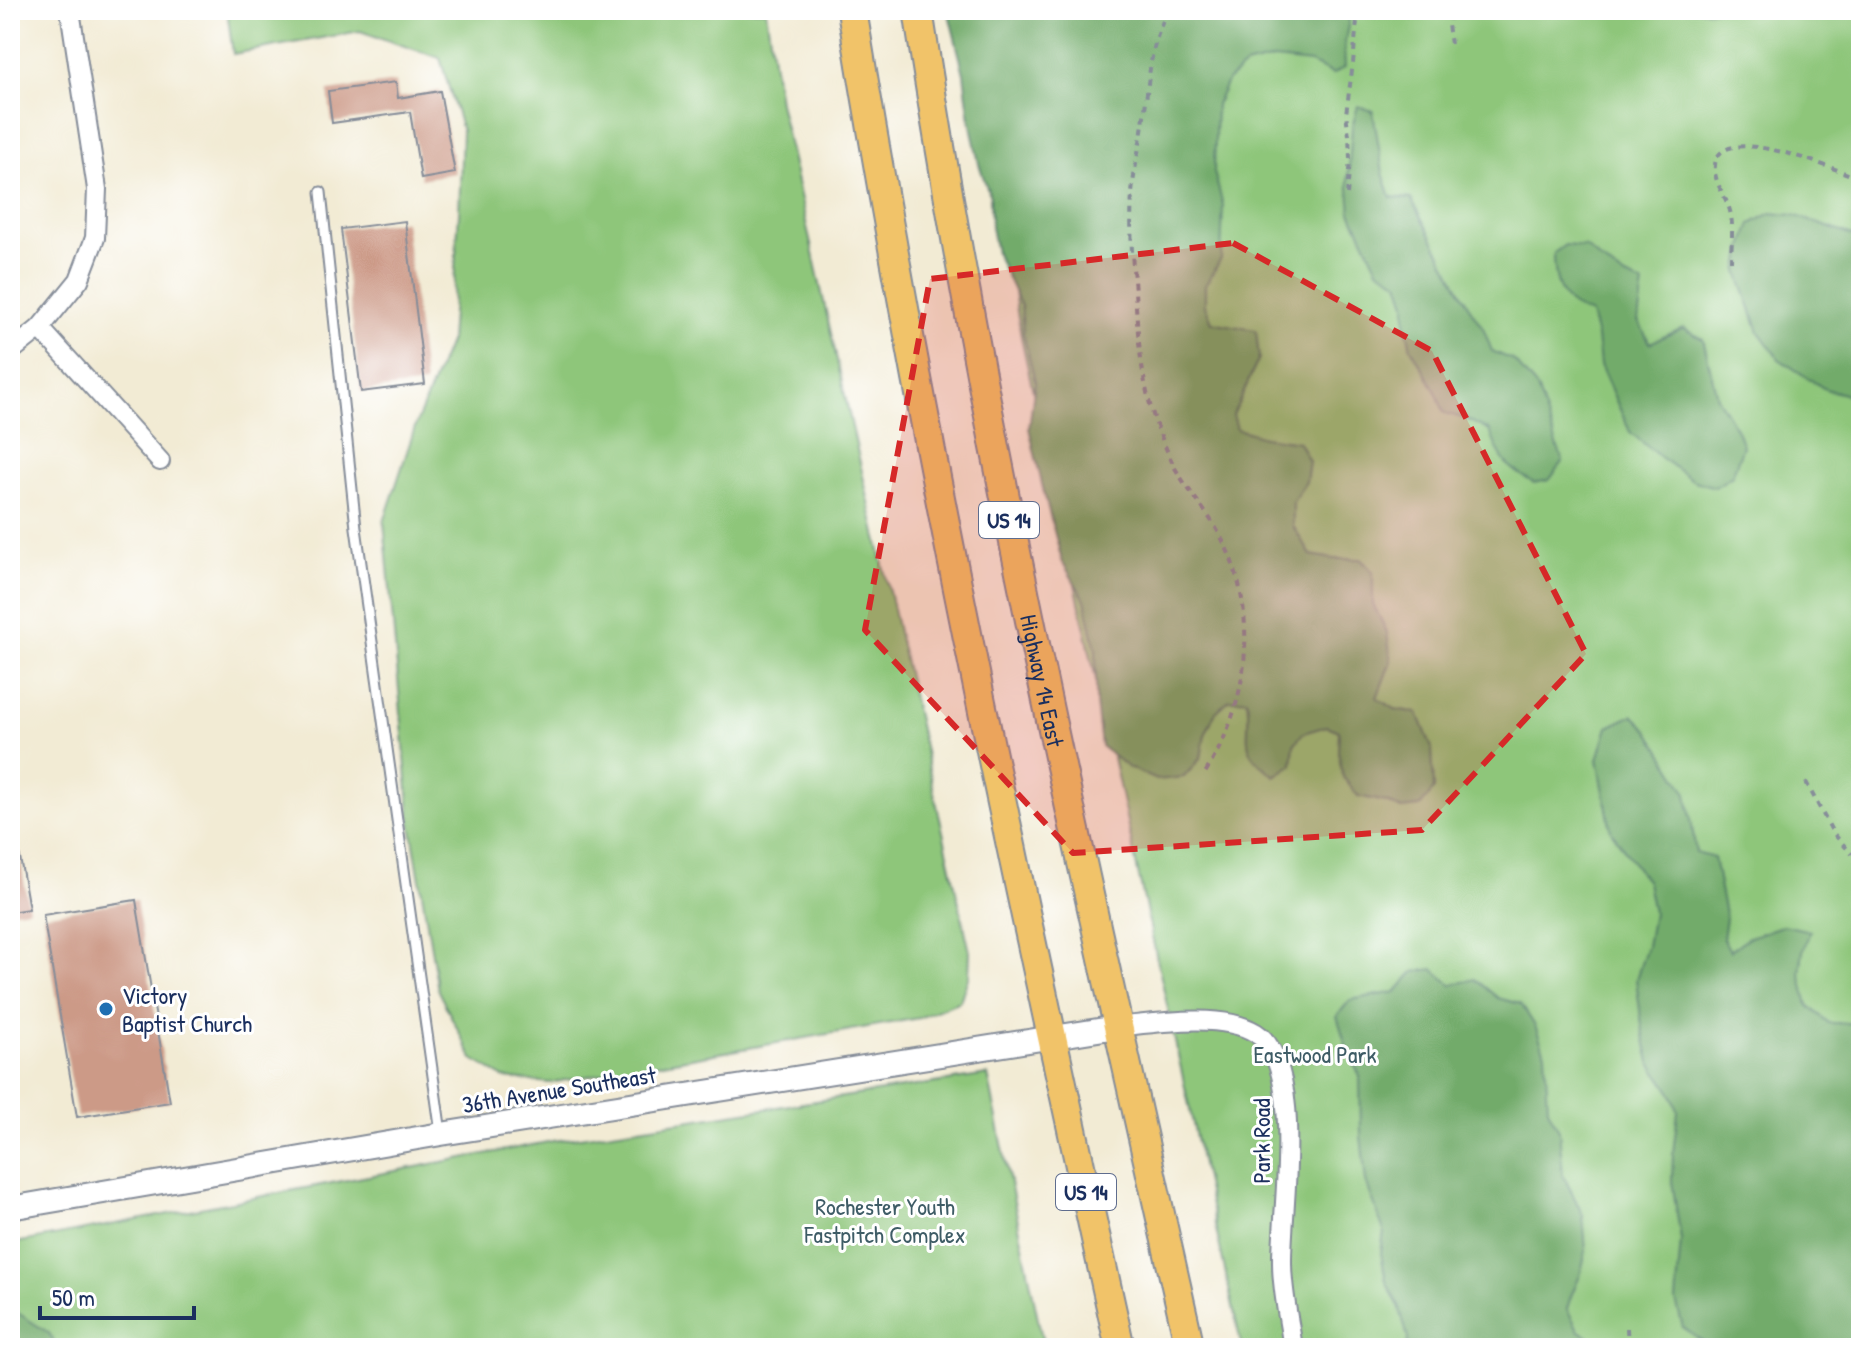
<svg xmlns="http://www.w3.org/2000/svg" width="1871" height="1358" font-family="'Patrick Hand',sans-serif">
	<style>
		.green { fill: #8ec67a; stroke: #547a6c; stroke-width: 2 }
		.forest { fill: #72ab6a; stroke: #466d64; stroke-width: 2 }
		.building { fill: #cc9a87 }
		.lines { fill: none; stroke-linecap: round; stroke-linejoin: round }
		.service-casing { stroke: #868d99; stroke-width: 13 }
		.minor-casing { stroke: #868d99; stroke-width: 22 }
		.tertiary-casing { stroke: #868d99; stroke-width: 26 }
		.primary-casing { stroke: #868d99; stroke-width: 32 }
		.path { stroke: #868d99; stroke-width: 4; stroke-dasharray: 6 6; stroke-linecap: butt }
		.service { stroke: #fff; stroke-width: 9 }
		.minor { stroke: #fff; stroke-width: 18 }
		.tertiary { stroke: #fff; stroke-width: 22 }
		.primary { stroke: #f1c369; stroke-width: 28 }
		.marked { fill: #d62828; fill-opacity: 0.2; stroke: #d62828; stroke-width: 6; stroke-dasharray: 16 10; stroke-linejoin: round }
		.poi-dot { fill: #1f6fb2; stroke: #fff; stroke-width: 3 }
		.labels { text-anchor: middle; dominant-baseline: central; stroke-width: 6; stroke-linejoin: round; paint-order: stroke }
		.shield { fill: #fff; stroke: #5f6d8e; stroke-width: 2 }
		.shield-label { font-size: 22px; font-weight: bold; fill: #1b2f5e }
		.street-label { font-size: 24px; fill: #1b2f5e; stroke: #fff }
		.poi-label { font-size: 24px; fill: #1b2f5e; stroke: #fff; text-anchor: start }
		.park-label { font-size: 24px; fill: #3e5c66; stroke: #fff }
	</style>
	<rect width="100%" height="100%" fill="#fff"/>
	<filter id="ink" filterUnits="userSpaceOnUse"><feTurbulence type="fractalNoise" baseFrequency=".0125" numOctaves="2"/><feDisplacementMap in="SourceGraphic" scale="16" xChannelSelector="R" yChannelSelector="G"/><feConvolveMatrix kernelMatrix="1 2 1 2 8 2 1 2 1" color-interpolation-filters="sRGB"/></filter>
	<filter id="wash" filterUnits="userSpaceOnUse"><feTurbulence type="fractalNoise" baseFrequency=".006" numOctaves="4" result="noise"/><feDisplacementMap in="SourceGraphic" scale="32" xChannelSelector="R" yChannelSelector="G"/><feGaussianBlur stdDeviation="1.8" result="paint"/><feColorMatrix in="noise" values="0 0 0 0 0 0 0 0 0 0 0 0 0 0 0 0 0 1.4 0 .05"/><feComposite in="paint" operator="in"/></filter>
	<g filter="url(#wash)">
		<rect width="100%" height="100%" fill="#f2ebd4"/>
		<g class="green">
			<path d="M 227,10 L 766,10 L 779,102 L 970,952 L 969,975 L 960,1001 L 919,1018 L 549,1083 L 504,1078 L 473,1059 L 438,991 L 411,825 L 384,522 L 416,424 L 450,340 L 459,213 L 462,131 L 440,58 L 360,31 L 233,54 Z"/>
			<path d="M 970,10 L 1861,10 L 1861,1348 L 1242,1348 L 1021,337 Z"/>
			<path d="M 988,1075 L 1044,1348 L 10,1348 L 10,1244 L 553,1141 Z"/>
		</g>
		<g class="forest">
			<path d="M 948,10 L 1351,10 L 1344,47 L 1345,67 L 1333,74 L 1311,63 L 1274,59 L 1245,66 L 1228,80 L 1216,105 L 1214,172 L 1223,205 L 1221,259 L 1205,286 L 1205,305 L 1212,322 L 1256,330 L 1259,358 L 1233,415 L 1237,429 L 1264,437 L 1299,442 L 1309,461 L 1306,482 L 1293,501 L 1293,526 L 1311,555 L 1334,559 L 1361,559 L 1373,572 L 1373,604 L 1387,632 L 1391,661 L 1377,698 L 1395,709 L 1418,713 L 1432,748 L 1434,789 L 1420,807 L 1401,809 L 1386,802 L 1358,796 L 1343,777 L 1338,751 L 1339,731 L 1327,726 L 1303,733 L 1294,745 L 1292,765 L 1275,776 C 1234,746 1253,740 1247,699 L 1229,700 L 1215,713 L 1205,735 L 1201,758 L 1184,777 L 1157,780 L 1127,767 L 1101,746 L 1096,704 L 1096,650 L 1085,600 L 1062,561 L 1044,493 L 1029,428 L 1035,382 L 1023,333 L 1021,306 L 996,253 L 991,227 L 990,197 L 979,164 L 970,120 L 964,74 Z"/>
			<path d="M 1358,106 L 1373,111 L 1383,173 L 1391,197 L 1411,199 L 1471,310 L 1483,328 L 1492,351 L 1513,360 L 1537,388 L 1563,462 L 1549,480 L 1534,483 C 1506,466 1501,462 1490,431 L 1466,419 L 1444,413 L 1437,394 L 1411,348 L 1406,327 L 1406,303 L 1399,282 L 1378,269 L 1351,212 L 1348,179 L 1352,127 Z"/>
			<path d="M 1771,213 L 1794,215 L 1861,239 L 1861,391 L 1851,396 L 1825,389 L 1779,359 L 1759,332 L 1738,272 L 1743,247 L 1751,224 Z"/>
			<path d="M 1565,245 L 1586,247 L 1602,261 L 1623,276 L 1643,284 L 1638,321 L 1650,343 L 1683,328 L 1703,339 L 1717,397 L 1737,430 L 1743,446 L 1732,476 L 1715,487 L 1694,481 L 1661,458 L 1630,432 L 1600,365 L 1597,337 L 1591,314 C 1585,312 1578,309 1573,306 C 1556,295 1554,271 1554,253 Z"/>
			<path d="M 1633,715 L 1648,730 L 1687,793 L 1696,853 L 1714,858 L 1726,919 L 1723,938 L 1730,951 L 1747,938 L 1784,925 L 1810,931 L 1803,951 L 1800,973 L 1808,1005 L 1829,1023 L 1861,1023 L 1861,1287 L 1853,1299 L 1861,1318 L 1861,1348 L 1742,1348 L 1704,1342 L 1683,1328 L 1676,1301 L 1681,1240 L 1672,1181 L 1673,1153 L 1678,1111 L 1671,1093 L 1650,1062 L 1642,1026 L 1636,979 L 1647,946 L 1653,913 L 1647,882 L 1611,831 L 1598,759 L 1608,727 Z"/>
			<path d="M 1433,969 L 1452,985 L 1475,979 L 1498,998 L 1521,1004 L 1535,1026 L 1545,1053 L 1548,1109 L 1559,1130 L 1563,1175 L 1583,1215 L 1586,1251 L 1580,1276 L 1571,1296 L 1567,1309 L 1579,1331 L 1608,1348 L 1407,1348 L 1408,1338 L 1400,1309 L 1386,1281 L 1381,1253 L 1384,1231 L 1366,1182 L 1361,1136 L 1360,1076 L 1347,1049 L 1337,1016 L 1350,1000 L 1396,992 L 1414,972 Z"/>
			<path d="M 10,1308 L 49,1333 L 57,1348 L 10,1348 Z"/>
		</g>
		<g id="blocks">
			<g class="building">
				<path d="M 396,82 L 398,98 L 440,91 L 455,173 L 421,179 L 410,112 L 332,123 L 328,91 Z"/>
				<path d="M 405,221 L 425,384 L 361,392 L 341,229 Z"/>
				<path d="M 19,852 L 29,909 L 10,912 L 10,853 Z"/>
				<path d="M 136,900 L 170,1102 L 77,1117 L 43,915 Z"/>
			</g>
		</g>
	</g>
	<g filter="url(#ink)">
		<use href="#blocks" fill-opacity="0" stroke="#868d99" stroke-width="2"/>
		<g class="lines">
			<g class="service-casing">
				<path id="service" d="M 321,192 L 356,528 L 441,1133"/>
			</g>
			<g class="minor-casing">
				<g id="minor">
					<path d="M 40,328 L 160,461"/>
					<path d="M 10,352 L 40,328 L 79,280 L 95,238 L 97,189 L 70,10"/>
					<path d="M 1117,1027 C 1156,1023 1222,1012 1256,1033 C 1306,1065 1281,1211 1282,1263 C 1282,1291 1289,1320 1293,1348"/>
				</g>
			</g>
			<g class="tertiary-casing">
				<path id="tertiary" d="M 10,1208 L 441,1134 L 1117,1027"/>
			</g>
			<g class="primary-casing">
				<g id="primary">
					<path d="M 852,10 C 925,459 1022,904 1120,1348"/>
					<path id="s1" d="M 918,10 C 987,460 1091,904 1190,1348"/>
				</g>
			</g>
			<g class="path">
				<path d="M 1168,10 C 1149,49 1150,74 1144,116 C 1141,142 1134,168 1132,194 C 1130,226 1132,259 1135,291 C 1138,338 1141,384 1158,429 C 1163,441 1169,456 1175,468 C 1187,489 1203,507 1216,528 C 1261,604 1252,703 1203,776"/>
				<path d="M 1451,44 L 1448,25 L 1452,10"/>
				<path d="M 1347,195 L 1350,159 L 1349,135 L 1346,114 L 1353,63 L 1358,10"/>
				<path d="M 1731,261 C 1731,246 1734,226 1730,211 C 1726,195 1713,183 1715,165 C 1719,119 1838,171 1861,179"/>
				<path d="M 1806,782 L 1833,833 L 1852,854"/>
				<path d="M 1627,1328 L 1628,1348"/>
			</g>
			<use href="#service" class="service"/>
			<use href="#minor" class="minor"/>
			<use href="#tertiary" class="tertiary"/>
			<use href="#primary" class="primary"/>
		</g>
	</g>
	<path class="marked" d="M 1233,243 L 1432,351 L 1586,654 L 1422,830 L 1073,853 L 865,630 L 930,279 Z"/>
	<circle class="poi-dot" cx="106" cy="1009" r="8"/>
	<g class="labels">
		<g class="shield">
			<rect x="979" y="502" width="60" height="36" rx="6"/>
			<rect x="1056" y="1174" width="60" height="36" rx="6"/>
		</g>
		<g class="shield-label">
			<text x="1009" y="520">US 14</text>
			<text x="1086" y="1192">US 14</text>
		</g>
		<g class="street-label">
			<text stroke="none"><textPath href="#s1" startOffset="682">Highway 14 East</textPath></text>
			<text transform="translate(559 1089) rotate(-9)">36th Avenue Southeast</text>
			<text transform="translate(1261 1141) rotate(-90)">Park Road</text>
		</g>
		<g class="poi-label">
			<text x="122" y="995">Victory<tspan x="122" dy="28">Baptist Church</tspan></text>
		</g>
		<g class="park-label">
			<text x="1315" y="1054">Eastwood Park</text>
			<text x="885" y="1206">Rochester Youth<tspan x="885" dy="28">Fastpitch Complex</tspan></text>
		</g>
	</g>
	<rect width="1871" height="1358" fill="none" stroke="#fff" stroke-width="40"/>
	<path d="M40 1306v12h154v-12" fill="none" stroke="#1b2f5e" stroke-width="4"/>
	<text x="52" y="1306" font-size="24" fill="#1b2f5e" stroke="#ffffff" stroke-width="6" paint-order="stroke">50 m</text>
</svg>
